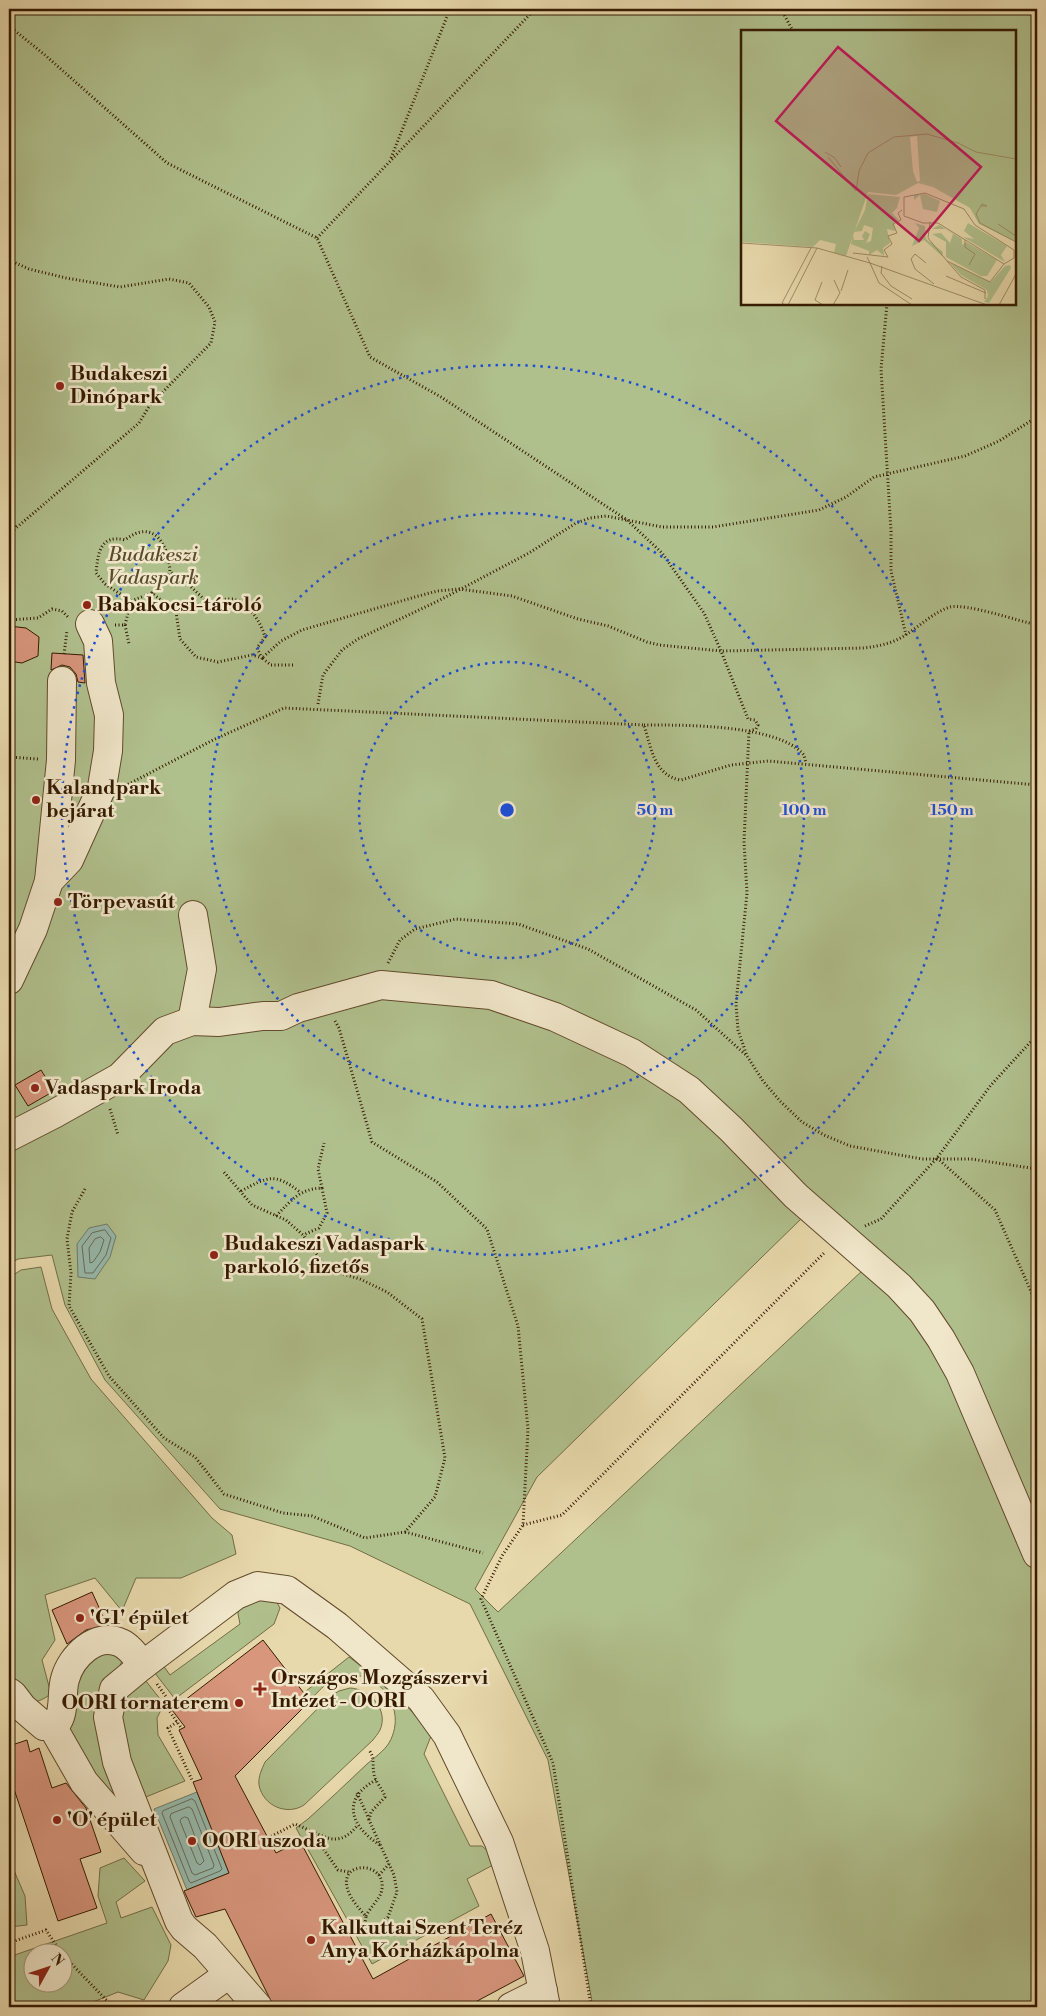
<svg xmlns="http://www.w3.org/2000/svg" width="1046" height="2016" font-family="'Libre Bodoni',serif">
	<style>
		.green { fill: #b0c08d; stroke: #726d46; fill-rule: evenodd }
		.water { fill: #97baad; stroke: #707a68 }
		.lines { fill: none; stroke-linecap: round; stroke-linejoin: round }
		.shore { stroke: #666a56; stroke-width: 1 }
		.building { fill: #d8967d; stroke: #351a00 }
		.minor-casing { stroke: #624a2b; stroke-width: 30 }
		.path { stroke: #351a00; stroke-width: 3; stroke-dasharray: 1 2.5; stroke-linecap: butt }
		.minor { stroke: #f0e6c9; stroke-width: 28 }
		.ring { fill: none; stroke: #1d4ed8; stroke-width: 2.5; stroke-dasharray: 2.5 5 }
		.poi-dot { fill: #8f2418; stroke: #f0e6c9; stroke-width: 2 }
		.labels { text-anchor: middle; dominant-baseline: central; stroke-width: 5; stroke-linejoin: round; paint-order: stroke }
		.poi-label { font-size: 20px; font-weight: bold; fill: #351a00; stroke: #f0e6c9; text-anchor: start }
		.park-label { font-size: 20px; font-style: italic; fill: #5a4c2a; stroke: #f0e6c9 }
		.inset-road { fill: none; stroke: #a08d67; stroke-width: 1 }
		.view { fill: #c2185b; fill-opacity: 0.15; stroke: #c2185b; stroke-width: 2.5 }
		.inset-edge { fill: none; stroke: #351a00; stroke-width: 2.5 }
		.centre { fill: #1d4ed8; stroke: #f0e6c9; stroke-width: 2.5 }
		.ring-label { font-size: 15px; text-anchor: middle; font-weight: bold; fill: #1d4ed8; stroke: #f0e6c9; stroke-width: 5; stroke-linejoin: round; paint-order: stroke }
	</style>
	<rect width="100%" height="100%" fill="#e8d9ac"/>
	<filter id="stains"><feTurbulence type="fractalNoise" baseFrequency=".004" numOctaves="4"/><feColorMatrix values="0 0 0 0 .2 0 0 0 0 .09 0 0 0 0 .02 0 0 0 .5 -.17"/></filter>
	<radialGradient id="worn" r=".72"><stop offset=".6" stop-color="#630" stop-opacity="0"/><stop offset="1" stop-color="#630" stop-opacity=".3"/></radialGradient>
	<g class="green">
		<path d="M 9,9 L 1037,9 L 1037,2007 L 593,2007 L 548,1760 L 470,1604 L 350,1546 L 220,1509 L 105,1380 L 65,1305 L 52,1255 L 18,1259 L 9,1264 ZM 742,31 L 1015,31 L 1015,304 L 742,304 ZM 803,1217 L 863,1270 L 498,1612 L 475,1589 L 537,1477 Z"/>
		<path d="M 41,1267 L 52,1309 L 91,1379 L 212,1518 L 232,1535 L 236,1554 L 181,1578 L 136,1578 L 122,1611 L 95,1578 L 45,1595 L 55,1640 L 42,1660 L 51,1694 C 31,1708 27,1701 9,1689 L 9,1278 L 21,1270 Z"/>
		<path d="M 274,1597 L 280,1608 L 274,1624 L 175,1699 L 151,1668 L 160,1661 L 170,1675 L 240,1624 L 238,1614 L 239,1602 Z"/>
		<path d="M 110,1652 L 122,1661 L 118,1670 L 101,1687 L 140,1838 L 89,1777 L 69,1729 L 80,1668 L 94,1656 Z"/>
		<path d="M 349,1657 C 384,1683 405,1700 431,1736 L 424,1754 L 470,1846 L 482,1846 L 491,1854 L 493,1865 L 467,1879 L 479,1906 L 372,1964 L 296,1828 L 308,1819 C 328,1801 347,1783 367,1764 C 374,1758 384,1751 389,1743 C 411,1705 371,1660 332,1680 C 325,1684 318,1692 312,1698 L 306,1691 Z"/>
		<path d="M 142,1676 L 164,1704 L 157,1718 L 158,1735 L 185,1781 L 141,1799 L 119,1743 L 120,1692 Z"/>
		<path d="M 350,1688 C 370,1689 389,1710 380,1730 C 378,1734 375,1737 373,1740 L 304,1805 C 287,1816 263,1806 259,1785 C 258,1776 262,1769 265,1762 L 329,1697 L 339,1691 Z"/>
		<path d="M 124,1858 L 145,1881 L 116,1902 L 121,1918 L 152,1907 L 171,1945 L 168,1961 L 144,2000 L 118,1992 L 93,2002 L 93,2007 L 9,2007 L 9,1957 L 107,1923 L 98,1896 L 100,1868 ZM 32,1954 L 62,1954 L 62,1984 L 32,1984 Z"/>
		<path d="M 9,1859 L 25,1896 L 27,1925 L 9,1927 Z"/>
	</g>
	<g class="water">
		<path d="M 107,1224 L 116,1236 L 110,1257 L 95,1279 L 78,1277 L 77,1244 L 89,1228 Z"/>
		<path d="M 197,1792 L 229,1873 L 187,1890 L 154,1809 Z"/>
	</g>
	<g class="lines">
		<g class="shore">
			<path d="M 105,1230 L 111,1238 L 106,1255 L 93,1273 L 85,1273 L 82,1246 L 92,1233 Z"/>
			<path d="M 101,1237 L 104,1240 L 100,1252 L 93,1262 L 90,1263 L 89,1248 L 95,1239 Z"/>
			<path d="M 192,1799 L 195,1801 L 222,1869 L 220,1871 L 191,1883 L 189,1881 L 162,1813 L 163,1811 Z"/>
			<path d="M 189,1807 L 192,1809 L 214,1865 L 213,1868 L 195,1875 L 192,1873 L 170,1817 L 171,1814 Z"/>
			<path d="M 185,1817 L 188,1818 L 204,1861 L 200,1865 L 197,1863 L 180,1821 L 181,1819 Z"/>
		</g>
	</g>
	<g class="building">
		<path d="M 9,626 L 26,628 L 39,637 L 38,656 L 22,663 L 9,661 Z"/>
		<path d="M 52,653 L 83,655 L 85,683 L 78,682 L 76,674 L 70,667 L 62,665 L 51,670 Z"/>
		<path d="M 41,1070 L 54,1091 L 28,1106 L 15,1085 Z"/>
		<path d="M 92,1592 L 107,1625 L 86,1630 L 67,1644 L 52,1610 Z"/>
		<path d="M 263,1640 L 310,1701 L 235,1776 L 276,1853 L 300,1841 L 373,1979 L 491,1914 L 524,1976 L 466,2007 L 274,2007 L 225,1909 L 196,1917 L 184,1891 L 229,1873 L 193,1782 L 202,1779 L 179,1730 L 185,1727 L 172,1710 Z"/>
		<path d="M 27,1740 L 30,1752 L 39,1748 L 52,1788 L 66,1783 L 86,1808 L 101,1852 L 80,1859 L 97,1908 L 58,1921 L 9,1774 L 9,1746 Z"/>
	</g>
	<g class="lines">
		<g class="minor-casing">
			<g id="minor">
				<path d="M 49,881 L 69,860 L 102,787 L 108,751 L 109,715 L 101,683 L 98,641 L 90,624"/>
				<path d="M 9,980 L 33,929 L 49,881 L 61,760 L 62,681"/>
				<path d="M 192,1021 L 202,969 L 193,915"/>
				<path d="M 9,1137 L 54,1114 L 120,1077 L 165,1031 L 192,1021 L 219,1022 L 263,1016 L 281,1016 L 298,1008 L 381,985 L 491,995 L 555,1017 L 632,1053 L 689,1090 L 731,1129 L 796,1196 L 899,1286 L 922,1311 L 941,1339 L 960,1373 L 1037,1554"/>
				<path d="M 9,1692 L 13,1695 L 23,1708 L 44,1726 C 50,1726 54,1726 58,1721 C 65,1709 61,1692 65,1679 C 71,1657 96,1631 121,1643 C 130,1647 137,1658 143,1665"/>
				<path d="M 52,1726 L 84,1782 L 144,1851"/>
				<path d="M 183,2007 L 229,1974"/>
				<path d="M 258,2007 L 205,1946 L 184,1928 L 179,1921 L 117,1762 L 108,1717 L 114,1689 L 143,1665 L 236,1595 L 258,1586 L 287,1590 L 337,1626 L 421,1699 L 447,1735 L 499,1842 L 535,1951 L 546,2007"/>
				<path d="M 511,2007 L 543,1991"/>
			</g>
		</g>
		<g class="path">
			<path d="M 781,9 L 793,31"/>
			<path d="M 9,26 L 45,55 L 167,163 L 317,238 L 370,357 L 441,397 L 627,520 L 662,553 L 704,613 L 721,651 L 748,719 L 755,720 L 758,725 L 756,729 L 749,731 L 744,842 L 747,893 L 736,1004 L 738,1030 L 747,1056 L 763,1081 L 780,1101 L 802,1122 L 824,1135 L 850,1146 L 922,1159 L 971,1159 L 1037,1169"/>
			<path d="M 391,158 L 450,9"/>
			<path d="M 317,238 L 535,9"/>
			<path d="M 9,260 L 29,269 L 66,278 L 120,287 L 169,279 L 189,283 L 209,307 L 215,322 L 211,343 L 150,405 L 139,423 L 9,534"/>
			<path d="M 887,304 L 881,369 L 891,531 L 891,571 L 906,635"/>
			<path d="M 9,513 L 16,528"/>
			<path d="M 152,593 L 170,572"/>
			<path d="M 176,612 L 185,604 L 209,605"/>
			<path d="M 9,620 L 38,618 L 52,609 L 62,611 L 69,618"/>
			<path d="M 115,625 L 125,625 L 131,601 L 152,593 L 176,612 L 180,639 L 196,657 L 218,662 L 252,655 L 262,658 L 257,648 L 265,637 C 261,622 246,598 229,599 C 223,599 215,603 210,605 L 186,582 L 170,572 C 169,546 154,517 125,540 C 100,534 98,553 96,573 L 105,584 L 131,601"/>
			<path d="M 125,625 L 129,644"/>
			<path d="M 64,654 L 67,631"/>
			<path d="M 293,665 L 271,665 L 262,658 L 281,641 L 302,630 L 415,597 L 437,591 L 459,589 L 512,596 L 578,619 L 608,626 L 647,642 L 659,645 L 721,651 L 864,648 C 880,646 894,643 907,634 C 921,625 934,612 950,607 C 965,603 1019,621 1037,625"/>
			<path d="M 318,704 L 323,675 L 342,650 L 358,639 L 440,600 L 529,553 L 576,523 L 590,518 L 606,516 L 662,527 L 713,527 L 819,510 L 846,497 L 874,477 L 965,456 L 999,441 L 1037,417"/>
			<path d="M 644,725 C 683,725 778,724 804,755 L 806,763"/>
			<path d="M 9,757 L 38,759"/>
			<path d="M 125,786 L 213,740 L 284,708 L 644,725 C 651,747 654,776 681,780 L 731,765 L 768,761 L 1037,785"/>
			<path d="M 388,963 L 400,940 L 415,929 L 456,919 L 518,924 L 588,949 L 696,1010 L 747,1056"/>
			<path d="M 335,1021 L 339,1028 L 372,1142 L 437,1182 L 487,1229 L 518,1326 L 528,1429 L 523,1525 L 502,1556 L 481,1599 L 553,1763 L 591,2007"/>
			<path d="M 110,1109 L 118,1135"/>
			<path d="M 937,1158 L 995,1210 L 1037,1305"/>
			<path d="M 322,1188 L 318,1169 L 324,1143"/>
			<path d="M 85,1189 L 72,1212 L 67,1239 L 71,1273 L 69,1306 L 109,1376 L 164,1438 L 195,1457 L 224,1494 L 283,1513 L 312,1516 L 365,1538 L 405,1532 L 435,1497 L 445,1458 L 422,1319 L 387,1292 L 360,1279 L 333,1271 L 324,1265 L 303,1235 L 286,1220 L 252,1205 L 223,1171"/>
			<path d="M 241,1191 C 268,1177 274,1172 300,1192"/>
			<path d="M 276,1216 C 292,1200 299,1189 322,1188 L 327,1213 L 319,1228 L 303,1235"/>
			<path d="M 865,1226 L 881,1219 L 937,1158 L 991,1085 L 1037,1035"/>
			<path d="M 523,1525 L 562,1515 L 825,1252"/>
			<path d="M 405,1532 L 483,1553"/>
			<path d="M 157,1684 L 167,1698 L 168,1709 L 182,1729"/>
			<path d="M 177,1722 L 168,1728 L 192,1780"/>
			<path d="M 376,1780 C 340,1799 351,1827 380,1845"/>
			<path d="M 357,1793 L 369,1819"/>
			<path d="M 312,1831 C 330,1841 342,1844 357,1826"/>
			<path d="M 268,1838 L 295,1824 L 311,1831 L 338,1870 L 349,1872"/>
			<path d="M 379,1875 L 389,1864"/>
			<path d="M 366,1916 C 370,1908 379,1899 381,1893 C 393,1854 310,1859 366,1916 L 364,1931 L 377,1927 L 388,1917 L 397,1892 L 394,1875 L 369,1820 L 371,1812 L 385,1797 C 383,1789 375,1782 374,1774 C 372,1764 375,1758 369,1750"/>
			<path d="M 9,1943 L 46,1930 L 62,1954"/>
			<path d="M 62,1954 L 113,2007"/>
		</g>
		<use href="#minor" class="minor"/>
	</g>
	<g class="ring">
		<circle cx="507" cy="810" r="148"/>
		<circle cx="507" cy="810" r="297"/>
		<circle cx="507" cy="810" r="445"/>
	</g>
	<g class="poi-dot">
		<circle cx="60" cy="386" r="5"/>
		<circle cx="87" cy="605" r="5"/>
		<circle cx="36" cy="800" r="5"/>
		<circle cx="58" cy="902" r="5"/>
		<circle cx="35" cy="1088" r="5"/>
		<circle cx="214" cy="1255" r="5"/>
		<circle cx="80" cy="1618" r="5"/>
		<path d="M257.5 1681.5h5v5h5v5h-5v5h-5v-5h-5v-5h5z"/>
		<circle cx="239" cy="1703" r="5"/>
		<circle cx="57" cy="1820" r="5"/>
		<circle cx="192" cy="1841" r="5"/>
		<circle cx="311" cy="1940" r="5"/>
	</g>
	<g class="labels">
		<g class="poi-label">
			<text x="70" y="374">Budakeszi<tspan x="70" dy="23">Dinópark</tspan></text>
			<text x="97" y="605">Babakocsi-tároló</text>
			<text x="46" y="788">Kalandpark<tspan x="46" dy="23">bejárat</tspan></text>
			<text x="68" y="902">Törpevasút</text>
			<text x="45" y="1088">Vadaspark Iroda</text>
			<text x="224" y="1244">Budakeszi Vadaspark<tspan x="224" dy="23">parkoló, fizetős</tspan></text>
			<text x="90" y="1618">'G1' épület</text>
			<text x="271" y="1678">Országos Mozgásszervi<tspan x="271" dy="23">Intézet - OORI</tspan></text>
			<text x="229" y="1703" text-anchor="end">OORI tornaterem</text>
			<text x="67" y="1820">'O' épület</text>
			<text x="202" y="1841">OORI uszoda</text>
			<text x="321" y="1928">Kalkuttai Szent Teréz<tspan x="321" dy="23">Anya Kórházkápolna</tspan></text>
		</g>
		<g class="park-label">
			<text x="153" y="555">Budakeszi<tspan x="153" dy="23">Vadaspark</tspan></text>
		</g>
	</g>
	<g transform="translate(741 30)">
		<rect width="275" height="275" fill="#e8d9ac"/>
		<path d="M 0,0 L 275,0 L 275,212 L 238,194 L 229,178 L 192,157 L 177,153 L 155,165 L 127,162 L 105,226 L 93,223 L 95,214 L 79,210 L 72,217 L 0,212 ZM 176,106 L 179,151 L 176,152 L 172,141 L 169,107 ZM 127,164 L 159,167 L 156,178 L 151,183 L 158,190 L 153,192 L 154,201 L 146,199 L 149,213 L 142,218 L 143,226 L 136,220 L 128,225 L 128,221 L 110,214 L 112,205 L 113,210 L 123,210 L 121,206 L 124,201 L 129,204 L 125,213 L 130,211 L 132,198 L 123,195 L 121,201 L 113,202 L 124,180 ZM 184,164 L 199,171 L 196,182 L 182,179 L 179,165 L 173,170 L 173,165 ZM 174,193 L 184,196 L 185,209 L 202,222 L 201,226 L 183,210 L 171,216 L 178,198 ZM 227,193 L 266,216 L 260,225 L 264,232 L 222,207 L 233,209 L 223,201 ZM 198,195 L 221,209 L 221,215 L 225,212 L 256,230 L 246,246 L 240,246 L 205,227 L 205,212 L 191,204 L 200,203 L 209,213 L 212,204 L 204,199 L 191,199 ZM 209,233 L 250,252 L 264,236 L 269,235 L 270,238 L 248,273 L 243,272 L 247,266 L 246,260 L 220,245 Z" fill="#b0c08d" fill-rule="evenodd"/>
		<path class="inset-road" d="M 84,122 L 94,128 L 100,137M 87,127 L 115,161 L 118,141 L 127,123 L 153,107 L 186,104 L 217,113 L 235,122 L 275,129M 184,163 L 223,179 L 234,195 L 273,220 L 273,228 L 263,234 L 197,193 L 182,193 L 163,186 L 163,167 ZM 240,176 L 246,176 L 241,174 L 235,184 L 239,193 L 275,212M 189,192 L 187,208 L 206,231 L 249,252 L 263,234M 257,194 L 275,206M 224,210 L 224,217 L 234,224 L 228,235M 0,213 L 76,218 L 129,233 L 138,253 L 171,275M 112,223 L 147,227 L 143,220 L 151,214 L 147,206 L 156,203 L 152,194 L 160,190 L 157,183 L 161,180M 126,227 L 129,233 L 246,275M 206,231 L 220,247 L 244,260 L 244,269M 185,233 L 174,224 L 170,229 L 174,239 L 193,254M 141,236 L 140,243 L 150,256 L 171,269M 205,246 L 245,263M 81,252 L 74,270 L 82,275M 100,261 L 107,240M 44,275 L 41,273 L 70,218M 47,275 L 76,218M 92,275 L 99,263 L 93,250M 258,275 L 275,244"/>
		<path class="view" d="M 97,17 L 240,137 L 178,211 L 35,91 Z"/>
		<rect width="275" height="275" class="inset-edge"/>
	</g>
	<circle cx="507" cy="810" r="8" class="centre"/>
	<g class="ring-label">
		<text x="655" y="815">50 m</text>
		<text x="804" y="815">100 m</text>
		<text x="952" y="815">150 m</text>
	</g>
	<rect width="1046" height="2016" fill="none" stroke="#e8d9ac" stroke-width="30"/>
	<rect x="10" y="10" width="1026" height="1996" fill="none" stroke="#351a00" stroke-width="2.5"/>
	<rect x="15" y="15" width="1016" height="1986" fill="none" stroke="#351a00"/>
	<g transform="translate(48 1968) rotate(50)"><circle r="24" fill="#f0e6c9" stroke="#a59479"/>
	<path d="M0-4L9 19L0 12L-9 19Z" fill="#8f2418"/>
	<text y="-8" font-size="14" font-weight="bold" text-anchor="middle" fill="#351a00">N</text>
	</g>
	<rect width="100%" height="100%" filter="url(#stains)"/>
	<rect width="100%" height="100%" fill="url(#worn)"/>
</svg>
